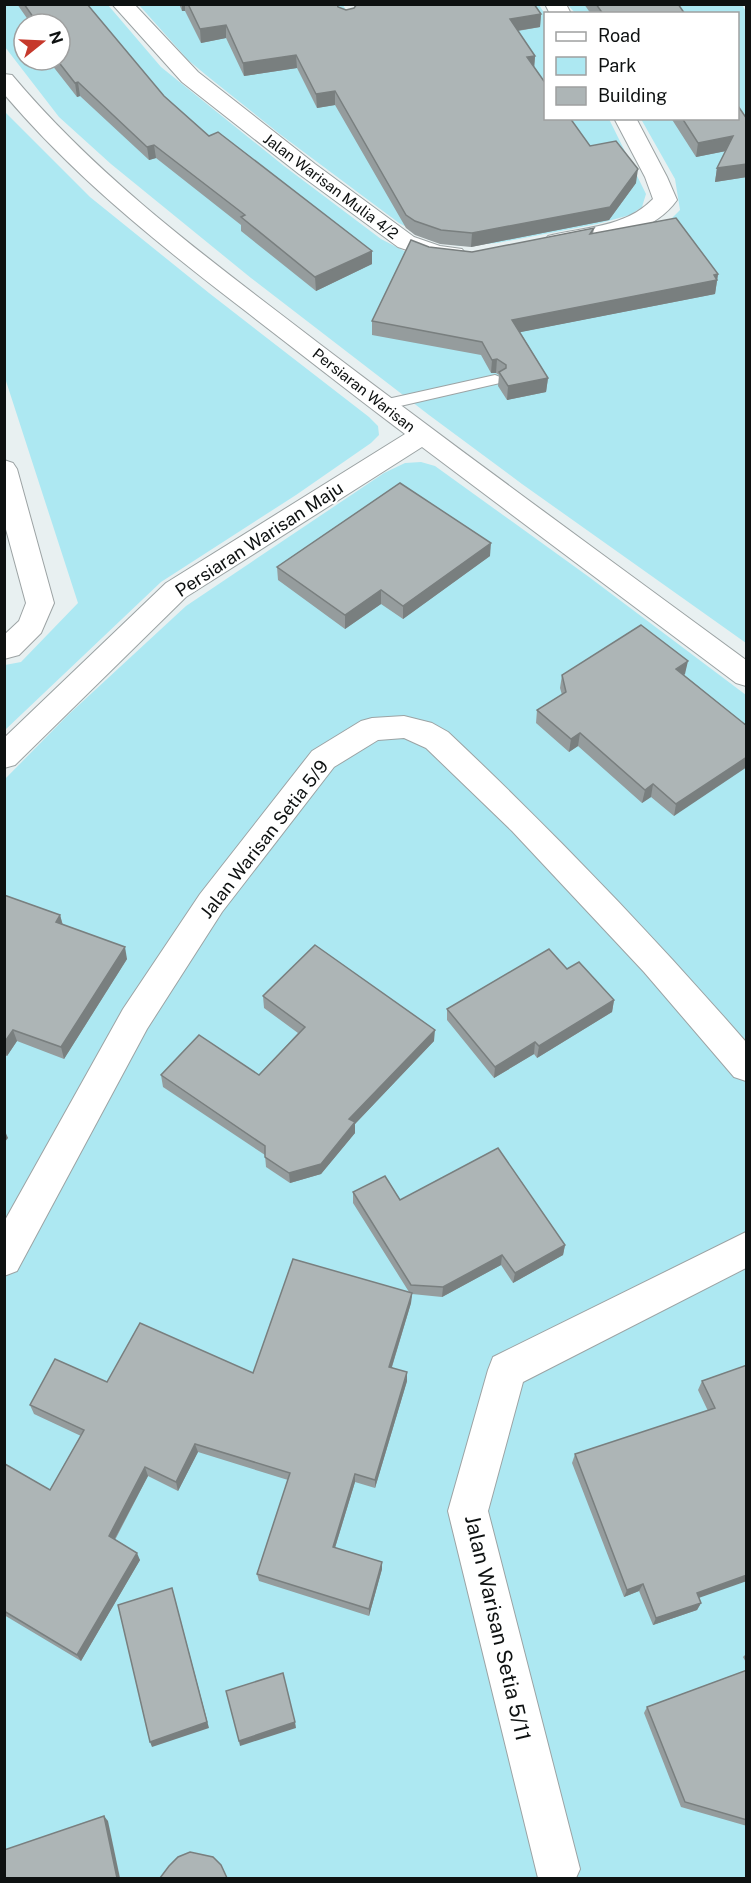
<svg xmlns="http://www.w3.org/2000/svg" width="751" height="1883" font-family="'Public Sans',sans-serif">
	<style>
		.green { fill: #ade8f2; fill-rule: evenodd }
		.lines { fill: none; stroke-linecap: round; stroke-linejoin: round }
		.lane-casing { stroke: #9ca3a4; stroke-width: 2 }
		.street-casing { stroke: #9ca3a4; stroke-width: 2 }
		.secondary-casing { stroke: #9ca3a4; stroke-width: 2 }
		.lane { fill: #fff; fill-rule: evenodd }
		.street { fill: #fff; fill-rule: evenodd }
		.secondary { fill: #fff; fill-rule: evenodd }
		.wall { fill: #959c9d }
		.shaded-wall { fill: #797f7f }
		.building { fill: #adb5b6; stroke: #797f7f; stroke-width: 1.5 }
		.labels { text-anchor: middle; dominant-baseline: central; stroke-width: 4.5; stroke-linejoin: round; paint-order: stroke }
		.far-street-label { font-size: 15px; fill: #0e1111; stroke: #fff }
		.street-label { font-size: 18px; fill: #0e1111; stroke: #fff }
		.near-street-label { font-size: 21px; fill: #0e1111; stroke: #fff }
	</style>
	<rect width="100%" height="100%" fill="#e8f0f1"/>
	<g class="green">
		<path d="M 4,5 L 108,5 L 161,67 L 284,166 L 381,239 L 420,259 L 466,266 L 667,223 L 680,210 L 675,179 L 641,119 L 738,118 L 738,14 L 575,13 L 568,5 L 742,5 L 746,11 L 746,643 L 522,484 L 429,415 L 251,278 L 111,164 L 59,117 L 5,47 ZM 24,24 L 60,24 L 60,60 L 24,60 Z"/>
		<path d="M 139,5 L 343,5 L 353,23 L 367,5 L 539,5 L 545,14 L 546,118 L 609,119 L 646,194 L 642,207 L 630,215 L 597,224 L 497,243 L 460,246 L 430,240 L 399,223 L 281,135 L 206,75 L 188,60 Z"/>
		<path d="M 5,112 L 90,197 L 209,293 L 369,417 L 378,426 L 379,435 L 371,443 L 296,495 L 161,582 L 5,730 L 5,665 L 21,662 L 78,603 L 5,378 Z"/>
		<path d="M 421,462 L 435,466 L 589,577 L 746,695 L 746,1878 L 5,1878 L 4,780 L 68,715 L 186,606 L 384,473 L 405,463 Z"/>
	</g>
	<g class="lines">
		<g class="lane-casing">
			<path id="lane" d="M 495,375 L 500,377 L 503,380 L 500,383 L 383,410 L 375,405 L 383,400 Z"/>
		</g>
		<g class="street-casing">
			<g id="street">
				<path d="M 112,4 L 134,4 L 198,72 L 315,164 L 414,237 L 440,246 L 462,249 L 466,254 L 462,259 L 437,260 L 398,247 L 299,174 L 182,82 Z"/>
				<path d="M 545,4 L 566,4 L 571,14 L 550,14 Z"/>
				<path d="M 614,118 L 636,118 L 667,177 L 677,200 C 655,231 615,238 580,244 C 569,246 559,249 548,246 L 544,241 L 548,236 C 584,227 625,228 653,199 L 645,177 Z"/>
				<path d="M 4,460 L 13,463 L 17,469 L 54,603 L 41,633 L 19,655 L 4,659 L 4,635 L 19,621 L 26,603 L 4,522 Z"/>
				<path d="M 404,716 L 432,723 L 448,732 C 553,831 652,934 746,1042 L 746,1081 L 734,1077 L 644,972 L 512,831 L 426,748 L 404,738 L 378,740 L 334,767 L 222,912 L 147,1029 L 17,1271 L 4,1276 L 4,1222 L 123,1009 L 200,894 L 312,751 L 361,721 L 372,718 Z"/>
				<path d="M 746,1232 L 746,1268 L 523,1382 L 488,1511 L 580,1869 L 576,1878 L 538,1878 L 448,1511 L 488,1370 L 493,1357 Z"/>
			</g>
		</g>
		<g class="secondary-casing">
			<path id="secondary" d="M 4,74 L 12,75 C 100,180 209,259 317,342 C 459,450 603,555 746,660 L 746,686 L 736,683 L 422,447 L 186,597 L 15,765 L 4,768 L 4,738 L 166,583 L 405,434 C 348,391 291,346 235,303 C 152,239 72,174 4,94 Z"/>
		</g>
		<use href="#lane" class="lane"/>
		<use href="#street" class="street"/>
		<use href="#secondary" class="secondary"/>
	</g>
	<g class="wall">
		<path d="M 17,4 L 87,4 L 164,96 L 209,136 L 372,264 L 316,291 L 241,231 L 241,225 L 156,158 L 149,160 L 80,96 L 77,97 L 48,60 L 60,60 L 60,24 L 31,24 Z"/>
		<path d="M 179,4 L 337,4 L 338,7 L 346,10 L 354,8 L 355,7 L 355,4 L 534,4 L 541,14 L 540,27 L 518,31 L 535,56 L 534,68 L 590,146 L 636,183 L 609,220 L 471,247 L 440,244 L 415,235 L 406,228 L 335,105 L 317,108 L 297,68 L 244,76 L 226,38 L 201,43 L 185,11 L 182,11 Z"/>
		<path d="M 584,4 L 678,4 L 685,14 L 591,14 Z"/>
		<path d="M 671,118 L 747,119 L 747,177 L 715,182 L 717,168 L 726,151 L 696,157 Z"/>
		<path d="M 594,228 L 593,234 L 718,274 L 715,294 L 520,332 L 548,378 L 546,392 L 507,400 L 498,386 L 499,375 L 496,373 L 491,373 L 481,355 L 372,335 L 372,321 L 429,247 L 472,252 Z"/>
		<path d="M 490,556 L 403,619 L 381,604 L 345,629 L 278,580 L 277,567 Z"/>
		<path d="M 685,674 L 684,675 L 747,726 L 674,816 L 651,797 L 642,803 L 578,746 L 569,752 L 536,723 L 537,710 L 562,695 L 560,688 L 562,675 Z"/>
		<path d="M 4,895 L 60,915 L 63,925 L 127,959 L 64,1059 L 17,1041 L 7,1056 L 4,1055 Z"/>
		<path d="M 567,969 L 614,1000 L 612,1012 L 537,1058 L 534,1054 L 494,1078 L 447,1020 L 447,1009 Z"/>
		<path d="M 263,996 L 434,1041 L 355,1124 L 355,1133 L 321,1174 L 290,1183 L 266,1167 L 265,1155 L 163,1087 L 161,1075 L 259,1075 L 298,1033 L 264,1008 Z"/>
		<path d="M 353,1192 L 400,1200 L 565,1245 L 563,1255 L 513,1283 L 501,1265 L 442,1297 L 412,1294 L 411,1303 L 392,1367 L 407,1381 L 375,1488 L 355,1482 L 335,1548 L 382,1569 L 369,1616 L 259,1581 L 257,1574 L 288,1480 L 198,1452 L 178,1491 L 148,1476 L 115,1540 L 140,1560 L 81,1661 L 4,1615 L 4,1465 L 50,1490 L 81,1436 L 34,1414 L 30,1405 L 107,1382 L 253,1373 L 409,1292 L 353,1203 Z"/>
		<path d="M 747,1365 L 699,1598 L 701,1603 L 697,1610 L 653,1625 L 639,1591 L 624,1597 L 572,1463 L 575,1454 L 708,1411 L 698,1390 L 702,1381 Z"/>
		<path d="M 747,1653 L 747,1664 L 743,1657 Z"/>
		<path d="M 747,1670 L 747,1826 L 681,1807 L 644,1713 L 647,1707 Z"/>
	</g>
	<g class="shaded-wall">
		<rect x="182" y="4" width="3" height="7"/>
		<path d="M 541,14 L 540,27 L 509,32 L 510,19 Z"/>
		<path d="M 226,25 L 226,38 L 201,43 L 200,29 Z"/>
		<path d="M 296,55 L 297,68 L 244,76 L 243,63 Z"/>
		<path d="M 535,56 L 534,69 L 527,57 Z"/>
		<path d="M 78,82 L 80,96 L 77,97 L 75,83 Z"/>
		<path d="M 335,91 L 335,105 L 317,108 L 316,94 Z"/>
		<path d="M 733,136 L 731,150 L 696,157 L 698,143 Z"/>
		<path d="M 154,145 L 156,158 L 149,160 L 147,147 Z"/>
		<path d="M 747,164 L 747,177 L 715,182 L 717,168 Z"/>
		<path d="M 638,169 L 636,183 L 609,220 L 471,247 L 472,233 Z"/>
		<path d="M 372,251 L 372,264 L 316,291 L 315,277 Z"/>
		<path d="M 718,274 L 715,294 L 511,334 L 512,320 Z"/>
		<path d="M 497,359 L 496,373 L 491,373 L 492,360 Z"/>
		<path d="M 548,378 L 546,392 L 507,400 L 508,386 Z"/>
		<path d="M 491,543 L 490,556 L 403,619 L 403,606 Z"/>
		<path d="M 381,590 L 381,604 L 345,629 L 345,615 Z"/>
		<path d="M 688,661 L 685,674 L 674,682 L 676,669 Z"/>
		<path d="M 580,733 L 578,746 L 569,752 L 571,739 Z"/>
		<path d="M 747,757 L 747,767 L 674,816 L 676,804 Z"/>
		<path d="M 653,784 L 651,797 L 642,803 L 645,790 Z"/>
		<path d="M 60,915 L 63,927 L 56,922 Z"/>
		<path d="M 125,947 L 127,959 L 64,1059 L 61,1047 Z"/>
		<path d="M 614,1000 L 612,1012 L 537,1058 L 539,1046 Z"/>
		<path d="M 13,1030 L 17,1041 L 7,1056 L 4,1047 L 4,1043 Z"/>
		<path d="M 435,1030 L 434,1041 L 355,1124 L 355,1133 L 321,1174 L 290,1183 L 289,1173 L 349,1119 Z"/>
		<path d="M 535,1042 L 534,1054 L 494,1078 L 495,1067 Z"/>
		<path d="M 4,1129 L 8,1138 L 4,1143 Z"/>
		<path d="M 565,1245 L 563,1255 L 513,1283 L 515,1273 Z"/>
		<path d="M 502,1255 L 501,1265 L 442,1297 L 443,1287 Z"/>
		<path d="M 412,1293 L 411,1303 L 389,1376 L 389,1367 Z"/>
		<path d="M 407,1372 L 407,1381 L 375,1488 L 375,1480 Z"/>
		<path d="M 195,1444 L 198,1452 L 178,1491 L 176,1482 Z"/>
		<path d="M 145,1467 L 148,1476 L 112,1544 L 109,1536 Z"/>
		<path d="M 355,1474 L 355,1482 L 333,1554 L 333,1547 Z"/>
		<path d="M 137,1553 L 140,1560 L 81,1661 L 77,1655 Z"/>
		<path d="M 382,1562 L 382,1569 L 369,1616 L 369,1609 Z"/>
		<path d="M 747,1575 L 747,1581 L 693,1600 L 697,1593 Z"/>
		<path d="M 643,1584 L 639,1591 L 624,1597 L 627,1590 Z"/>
		<path d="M 172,1588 L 209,1728 L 152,1747 L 150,1742 Z"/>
		<path d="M 701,1603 L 697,1610 L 653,1625 L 656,1618 Z"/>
		<path d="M 295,1722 L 296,1728 L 240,1746 L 239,1741 Z"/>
		<path d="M 104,1816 L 108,1821 L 120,1878 L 117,1878 Z"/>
	</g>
	<g class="building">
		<path d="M 24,4 L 87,4 L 164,96 L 209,136 L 218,132 L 372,251 L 315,277 L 241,217 L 245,215 L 154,145 L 147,147 L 78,82 L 75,83 L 57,60 L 60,60 L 60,24 L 38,24 Z"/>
		<path d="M 188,4 L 337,4 L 338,7 L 346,10 L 354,8 L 357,4 L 534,4 L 541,14 L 510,19 L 535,56 L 527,57 L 546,84 L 546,118 L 570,118 L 590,146 L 616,141 L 638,169 L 610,207 L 472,233 L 441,230 L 415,221 L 406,215 L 335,91 L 316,94 L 296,55 L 243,63 L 226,25 L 200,29 Z"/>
		<path d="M 596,4 L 678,4 L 685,14 L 603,14 Z"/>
		<path d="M 738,106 L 747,119 L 747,164 L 717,168 L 733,136 L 698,143 L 682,118 L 738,118 Z"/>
		<path d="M 676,218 L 718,274 L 714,275 L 717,280 L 512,320 L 548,378 L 508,386 L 499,372 L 506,368 L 506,365 L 497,359 L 492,360 L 482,342 L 372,321 L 411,240 L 429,247 L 472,252 L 594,228 L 590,234 Z"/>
		<path d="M 400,483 L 491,543 L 403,606 L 381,590 L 345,615 L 277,567 Z"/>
		<path d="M 641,625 L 688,661 L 676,669 L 747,726 L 747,757 L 676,804 L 653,784 L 645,790 L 580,733 L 571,739 L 537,710 L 566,692 L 562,675 Z"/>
		<path d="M 4,895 L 60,915 L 56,922 L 125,947 L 61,1047 L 13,1030 L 4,1043 Z"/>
		<path d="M 315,945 L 435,1030 L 349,1119 L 355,1122 L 321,1164 L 289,1173 L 265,1157 L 265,1146 L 161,1075 L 199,1035 L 259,1075 L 305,1027 L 263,996 Z"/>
		<path d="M 549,949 L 567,969 L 579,962 L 614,1000 L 539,1046 L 535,1042 L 495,1067 L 447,1009 Z"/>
		<path d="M 498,1148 L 565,1245 L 515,1273 L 502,1255 L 443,1287 L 411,1285 L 353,1192 L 385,1176 L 400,1200 Z"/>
		<path d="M 293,1259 L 412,1293 L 389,1367 L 407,1372 L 375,1480 L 355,1474 L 333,1547 L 382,1562 L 369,1609 L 257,1574 L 290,1473 L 195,1444 L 176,1482 L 145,1467 L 109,1536 L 137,1553 L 77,1655 L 4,1611 L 4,1465 L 5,1464 L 50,1490 L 84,1430 L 30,1405 L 55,1359 L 107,1382 L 140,1323 L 253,1373 Z"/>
		<path d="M 747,1365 L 747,1575 L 697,1593 L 701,1603 L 656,1618 L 643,1584 L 627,1590 L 575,1454 L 715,1408 L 702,1381 Z"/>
		<path d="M 172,1588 L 207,1722 L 150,1742 L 118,1605 Z"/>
		<path d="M 747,1670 L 747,1820 L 685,1802 L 647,1707 Z"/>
		<path d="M 283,1673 L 295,1722 L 239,1741 L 226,1691 Z"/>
		<path d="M 104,1816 L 117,1878 L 4,1878 L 4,1850 Z"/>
		<path d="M 190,1852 L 213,1857 L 221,1865 L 227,1878 L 160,1878 L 169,1866 L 178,1857 Z"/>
	</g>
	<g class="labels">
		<g class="far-street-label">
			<text transform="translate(331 186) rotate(37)">Jalan Warisan Mulia 4/2</text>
			<text transform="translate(364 390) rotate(38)">Persiaran Warisan</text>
		</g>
		<g class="street-label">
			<text transform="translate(259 539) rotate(-33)">Persiaran Warisan Maju</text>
			<text transform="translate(264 839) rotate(-52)">Jalan Warisan Setia 5/9</text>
		</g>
		<g class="near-street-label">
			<text transform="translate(498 1628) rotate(77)">Jalan Warisan Setia 5/11</text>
		</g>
	</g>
	<rect width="751" height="1883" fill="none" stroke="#0e1111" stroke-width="12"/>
	<rect x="544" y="12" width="195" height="108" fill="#ffffff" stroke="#9fa0a0" stroke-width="1.5"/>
	<rect x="556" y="32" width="30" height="9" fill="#ffffff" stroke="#9fa0a0" stroke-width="1.5"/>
	<text x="598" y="42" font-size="18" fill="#0e1111">Road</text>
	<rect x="556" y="57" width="30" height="18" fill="#ade8f2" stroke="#9fa0a0" stroke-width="1.5"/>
	<text x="598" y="72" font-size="18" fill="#0e1111">Park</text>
	<rect x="556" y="87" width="30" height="18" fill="#adb5b6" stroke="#9fa0a0" stroke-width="1.5"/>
	<text x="598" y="102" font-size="18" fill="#0e1111">Building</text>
	<g transform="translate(42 42) rotate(72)"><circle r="28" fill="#ffffff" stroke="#9fa0a0" stroke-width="1.5"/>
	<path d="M0-4.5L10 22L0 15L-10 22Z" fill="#c6392c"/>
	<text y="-9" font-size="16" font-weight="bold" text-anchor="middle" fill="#0e1111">N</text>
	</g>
</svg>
